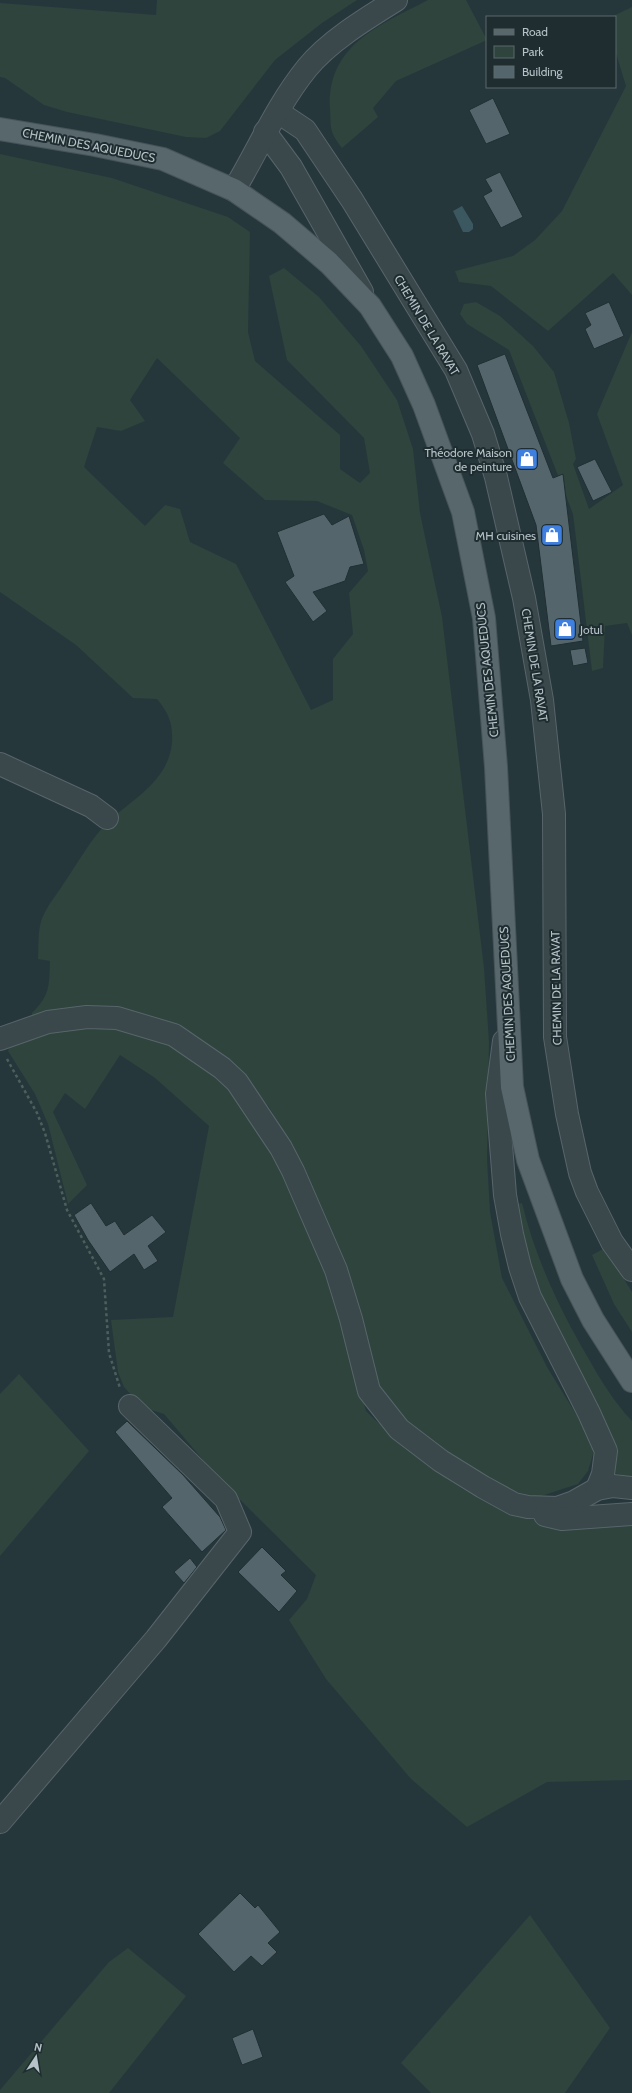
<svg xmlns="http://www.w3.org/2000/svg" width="632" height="2093" font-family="Cabin,sans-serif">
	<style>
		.green { fill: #2e443c; fill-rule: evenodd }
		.water { fill: #3b5861 }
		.building { fill: #54666c; stroke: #212f33 }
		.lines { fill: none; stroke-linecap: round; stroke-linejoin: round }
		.minor-casing { stroke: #58656a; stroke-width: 24 }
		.major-casing { stroke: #465458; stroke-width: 24 }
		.path { stroke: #4d605c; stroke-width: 2.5; stroke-dasharray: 3 3; stroke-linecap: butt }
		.minor { stroke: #3a484c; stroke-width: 22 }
		.major { stroke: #58676c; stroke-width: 22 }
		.labels { text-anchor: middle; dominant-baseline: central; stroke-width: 4; stroke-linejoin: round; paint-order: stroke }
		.street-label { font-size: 12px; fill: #b5c2c7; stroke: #1f2d31 }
		.poi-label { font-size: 12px; fill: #b5c2c7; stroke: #1f2d31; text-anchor: end }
	</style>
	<rect width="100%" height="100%" fill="#26373c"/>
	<g class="green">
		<path d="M 157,0 L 357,0 L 322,23 L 275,60 L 220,131 L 206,138 L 186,137 L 67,112 L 44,105 L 5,78 L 0,77 L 0,3 L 156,15 Z"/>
		<path d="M 428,0 L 466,0 L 487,40 L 396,81 L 373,108 L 378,117 L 342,148 C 329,131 331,129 330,108 C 327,45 380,25 428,0 Z"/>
		<path d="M 632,7 L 632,295 L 613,273 L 548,331 L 491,286 L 459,282 L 455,271 L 513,256 L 535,240 L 562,211 L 626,86 L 615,50 L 615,17 L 611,17 Z"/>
		<path d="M 0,154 L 112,178 L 228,217 L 250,232 L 248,332 L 255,361 L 340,435 L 340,469 L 360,483 L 370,473 L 364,438 L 287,360 L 269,276 L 284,268 L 319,297 L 361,346 L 397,400 L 413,449 L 420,513 L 442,617 L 484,968 L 489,1042 L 487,1159 L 490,1212 L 502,1278 L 547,1367 L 592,1440 L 593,1454 L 588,1471 L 578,1484 L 538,1497 L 504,1489 L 458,1462 L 406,1424 L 376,1384 L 354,1290 L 321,1206 L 269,1107 L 227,1061 L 189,1035 L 129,1010 L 98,1010 L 32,1020 L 32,1013 C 50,995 49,986 50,961 L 38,959 C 39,944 37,927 44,914 C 49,903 58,893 64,883 C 78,863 91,838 109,821 C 134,798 168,781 172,743 C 173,723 169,714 157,699 L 133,698 L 76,645 L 0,592 ZM 157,358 L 240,438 L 223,463 L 265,500 L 317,501 L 352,515 L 364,550 L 368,571 L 349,593 L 353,634 L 333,659 L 333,700 L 311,710 L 236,564 L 190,542 L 180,509 L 165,505 L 145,526 L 84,467 L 97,427 L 121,431 L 145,421 L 130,400 Z"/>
		<path d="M 476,302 L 500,316 L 533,346 L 554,372 L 569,423 L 576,459 L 573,464 L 589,509 L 623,485 L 597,414 L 632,332 L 632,635 L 627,623 L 605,626 L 603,668 L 592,671 L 573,514 L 509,350 L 467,324 L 460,314 L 464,304 Z"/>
		<path d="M 103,1024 L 166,1041 L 210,1071 L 234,1091 L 262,1132 L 321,1250 L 366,1411 C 381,1426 397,1440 414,1453 C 464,1494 506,1519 571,1527 C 591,1530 612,1523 632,1525 L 632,1780 L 547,1782 L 467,1827 L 411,1779 L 326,1679 L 289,1620 L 307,1599 L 316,1575 L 220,1480 L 164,1414 L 142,1407 L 124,1387 L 118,1372 L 111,1320 L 173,1317 L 209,1126 L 155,1078 L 120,1055 L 85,1109 L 65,1093 L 53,1112 L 87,1185 L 68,1204 L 48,1124 L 35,1094 L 8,1051 L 12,1042 L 23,1035 Z"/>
		<path d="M 522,1203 C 535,1257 559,1308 587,1356 C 600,1379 614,1402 632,1421 L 632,1477 L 613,1473 L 618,1448 C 575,1372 528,1293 517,1204 Z"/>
		<path d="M 605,1248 L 632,1292 L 632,1332 L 614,1304 L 592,1255 Z"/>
		<path d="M 19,1374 L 89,1451 L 0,1556 L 0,1394 Z"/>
		<path d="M 530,1915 L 610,2028 L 565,2093 L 431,2093 L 401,2063 Z"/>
		<path d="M 128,1948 L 186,1996 L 109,2093 L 0,2093 L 0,2090 L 109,1962 Z"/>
	</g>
	<path class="water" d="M 462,206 L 473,224 L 473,229 L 469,232 L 463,232 L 453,211 Z"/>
	<g class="building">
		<path d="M 493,98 L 510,134 L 486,144 L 469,110 Z"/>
		<path d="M 500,172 L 523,217 L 501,228 L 483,196 L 492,191 L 485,179 Z"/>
		<path d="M 609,302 L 624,336 L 594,349 L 585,329 L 591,325 L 585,313 Z"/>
		<path d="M 505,354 L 553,478 L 563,474 L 583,641 L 551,646 L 536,525 L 477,365 Z"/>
		<path d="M 595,459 L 612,492 L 593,501 L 577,467 Z"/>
		<path d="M 324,514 L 332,525 L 349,516 L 364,564 L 350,567 L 345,581 L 313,592 L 327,611 L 313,622 L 285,582 L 294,576 L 277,532 Z"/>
		<path d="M 585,648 L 588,663 L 573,666 L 570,650 Z"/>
		<path d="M 91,1203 L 106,1226 L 115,1221 L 124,1235 L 152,1215 L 166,1232 L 148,1246 L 158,1261 L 144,1270 L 134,1254 L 110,1272 L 88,1240 L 74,1215 Z"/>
		<path d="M 127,1421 L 183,1475 L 220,1517 L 226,1530 L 202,1552 L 162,1507 L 172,1498 L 115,1432 Z"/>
		<path d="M 262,1547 L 286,1571 L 281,1575 L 297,1591 L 279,1612 L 238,1572 Z"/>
		<path d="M 190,1558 L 197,1567 L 184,1583 L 174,1572 Z"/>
		<path d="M 240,1893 L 255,1908 L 258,1905 L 280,1932 L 268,1943 L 277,1952 L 262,1966 L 251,1956 L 234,1972 L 198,1934 Z"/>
		<path d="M 253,2029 L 263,2057 L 242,2065 L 232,2038 Z"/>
	</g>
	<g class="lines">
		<g class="minor-casing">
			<g id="minor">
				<path d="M 278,112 L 305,130 L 352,200 L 456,370 L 483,434 L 496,477 L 524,598 L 542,700 L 554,814 L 555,1037 L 567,1114 L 580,1173 L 587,1192 L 612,1242 L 632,1270"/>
				<path d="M 265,132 L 291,167 L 362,292"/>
				<path d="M 234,190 C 258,150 277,105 307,68 C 329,41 367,18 396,0"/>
				<path d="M 0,764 L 91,806 L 107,818"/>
				<path d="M 0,1039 L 48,1022 L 87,1017 L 117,1018 L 174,1035 L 222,1068 L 237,1082 L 281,1148 L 293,1171 L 336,1270 L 351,1319 L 369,1391 L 399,1429 L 441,1461 L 483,1487 L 514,1504 L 528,1507 L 557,1508 L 574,1502 L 597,1489 L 613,1486 L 632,1488"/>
				<path d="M 504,1041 L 497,1094 L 505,1195 L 512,1234 L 520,1267 L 530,1297 L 589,1413 L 606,1451 L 603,1474 L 597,1489"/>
				<path d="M 545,1515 L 562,1519 L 632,1514"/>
				<path d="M 0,1822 L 156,1639 L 240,1532 L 226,1499 L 130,1406"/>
			</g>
		</g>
		<g class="major-casing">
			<path id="major" d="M 0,129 L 95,145 L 163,159 L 234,190 L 282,223 L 329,263 L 370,306 L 402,356 L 424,405 L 463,512 L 484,618 L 496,767 L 512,1087 L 528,1160 L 572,1279 L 593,1320 L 632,1381"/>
		</g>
		<path class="path" d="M 7,1059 L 37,1113 L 45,1133 L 67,1210 L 104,1279 L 109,1353 L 120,1388"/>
		<use href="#minor" class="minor"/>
		<use href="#major" class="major"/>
	</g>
	<defs>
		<g id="shop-square" transform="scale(1.15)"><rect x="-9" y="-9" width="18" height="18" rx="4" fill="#3f7fe0" stroke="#1f2d31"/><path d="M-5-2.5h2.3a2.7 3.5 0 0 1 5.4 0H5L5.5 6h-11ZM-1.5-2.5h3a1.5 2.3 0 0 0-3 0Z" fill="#fff"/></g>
	</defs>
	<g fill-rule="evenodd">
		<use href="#shop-square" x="527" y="459"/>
		<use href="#shop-square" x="552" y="535"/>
		<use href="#shop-square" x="565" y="629"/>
	</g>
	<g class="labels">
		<g class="street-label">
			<text transform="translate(89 145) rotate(11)">CHEMIN DES AQUEDUCS</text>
			<text transform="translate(427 325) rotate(59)">CHEMIN DE LA RAVAT</text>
			<text transform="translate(535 665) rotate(81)">CHEMIN DE LA RAVAT</text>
			<text transform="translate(487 670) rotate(-96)">CHEMIN DES AQUEDUCS</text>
			<text transform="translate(556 988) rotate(-91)">CHEMIN DE LA RAVAT</text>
			<text transform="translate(507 994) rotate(-93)">CHEMIN DES AQUEDUCS</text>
		</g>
		<g class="poi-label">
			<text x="512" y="452">Théodore Maison<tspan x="512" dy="14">de peinture</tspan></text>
			<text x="536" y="535">MH cuisines</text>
			<text x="580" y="629" text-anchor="start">Jotul</text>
		</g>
	</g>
	<rect x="486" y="16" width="130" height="72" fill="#1f2d31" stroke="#5b696d"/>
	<rect x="494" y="29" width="20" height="6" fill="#58676c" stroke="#5b696d"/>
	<text x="522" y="36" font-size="12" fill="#b5c2c7">Road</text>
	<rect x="494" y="46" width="20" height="12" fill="#2e443c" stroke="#5b696d"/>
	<text x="522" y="56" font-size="12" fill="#b5c2c7">Park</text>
	<rect x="494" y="66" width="20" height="12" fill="#54666c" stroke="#5b696d"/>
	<text x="522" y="76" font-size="12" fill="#b5c2c7">Building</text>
	<g transform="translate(36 2057) rotate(12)" stroke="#1f2d31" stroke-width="3" paint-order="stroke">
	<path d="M0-3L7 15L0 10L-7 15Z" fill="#b5c2c7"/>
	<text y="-6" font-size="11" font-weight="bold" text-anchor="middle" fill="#b5c2c7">N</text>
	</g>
</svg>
